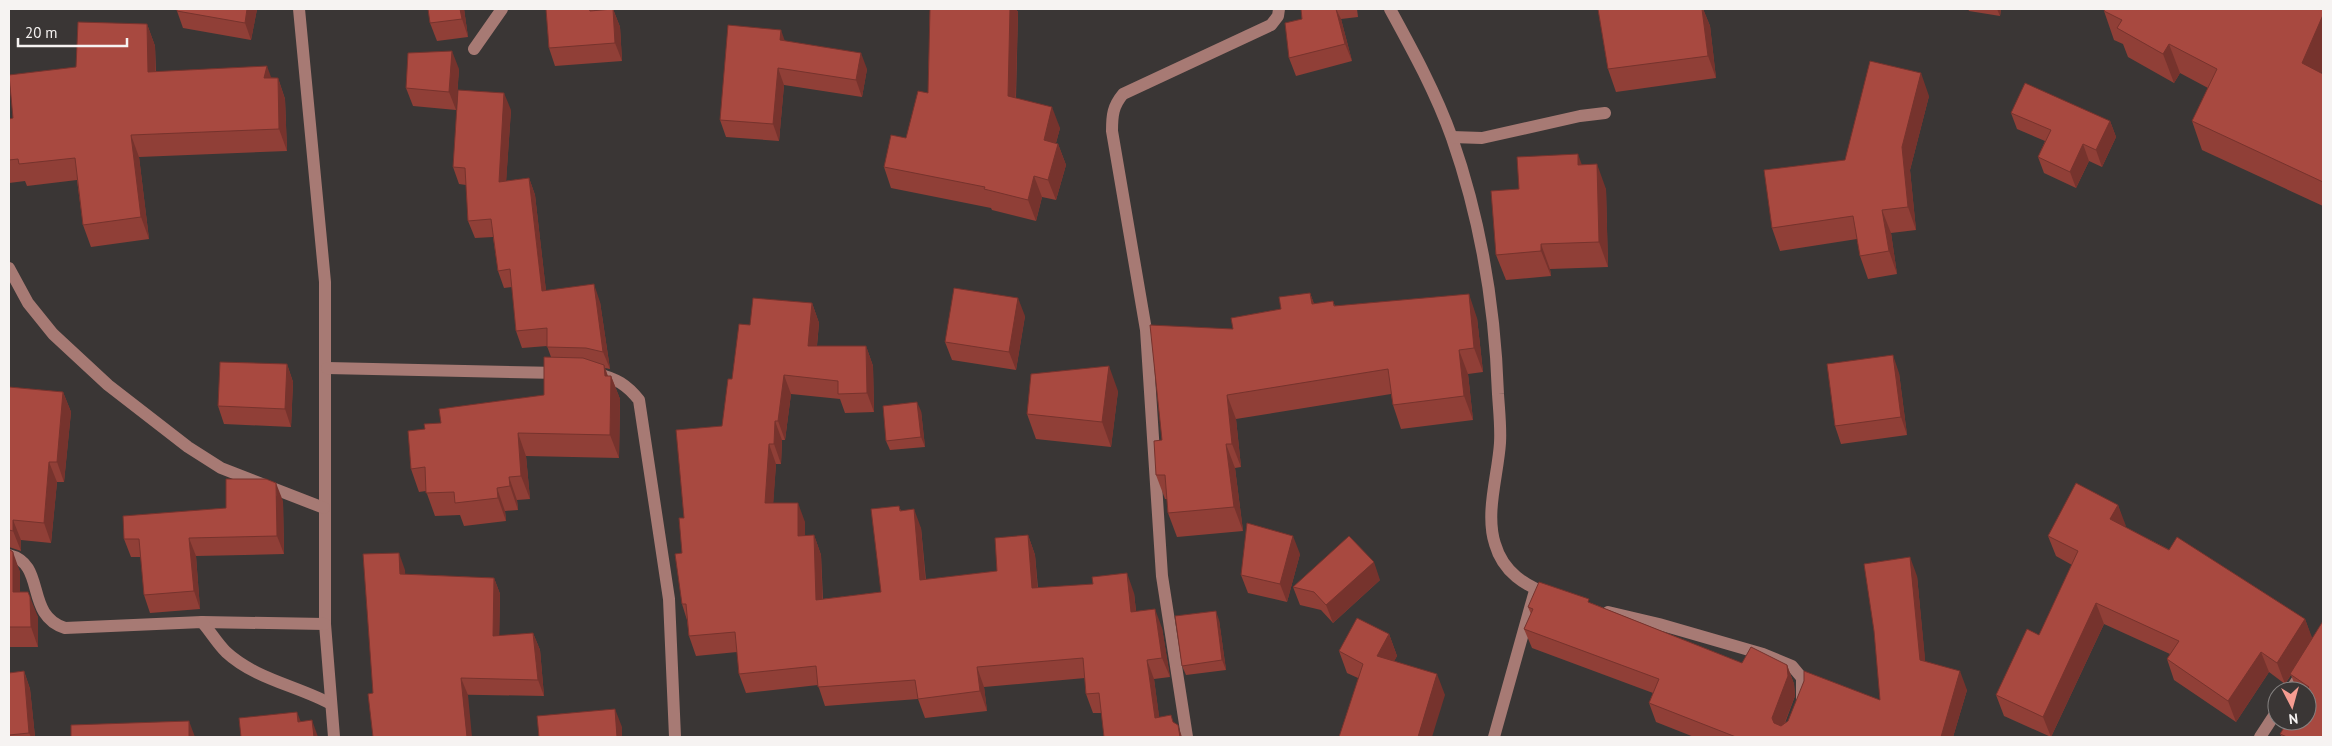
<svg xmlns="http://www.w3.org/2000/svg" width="2332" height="746" font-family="'PT Sans',sans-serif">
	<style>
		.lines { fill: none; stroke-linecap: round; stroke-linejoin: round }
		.minor { stroke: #a77a74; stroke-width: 12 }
		.wall { fill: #903f37 }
		.shaded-wall { fill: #76332d }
		.building { fill: #a84940; stroke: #76332d }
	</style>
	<rect width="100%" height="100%" fill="#3a3635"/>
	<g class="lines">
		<g class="minor">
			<path d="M 299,9 L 325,282 L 325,624 L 334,737"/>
			<path d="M 1390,9 C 1413,51 1436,93 1452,138 C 1481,221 1495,307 1498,394 C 1499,410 1501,427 1500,443 C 1498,475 1485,513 1495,544 C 1503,572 1525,586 1551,595"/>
			<path d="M 474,49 L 502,9"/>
			<path d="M 1452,137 L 1482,138 L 1580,116 L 1605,113"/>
			<path d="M 9,268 L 28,303 L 53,334 L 108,385 L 188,447 L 221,468 L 324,508"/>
			<path d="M 327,368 L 559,373"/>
			<path d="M 597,374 C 616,378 627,385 639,400 L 669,599 L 675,737"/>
			<path d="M 9,555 C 47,564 24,615 65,628 L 202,622 L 325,624"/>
			<path d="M 1608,612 L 1659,624 L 1763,654 L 1792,666 L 1802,678 L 1802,700"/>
			<path d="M 202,622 C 210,631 217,643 226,652 C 255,679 298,686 331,704"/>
			<path d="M 2290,691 L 2304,670"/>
			<path d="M 1187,737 L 1162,576 L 1146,330 L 1112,131 C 1112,115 1113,106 1123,94 L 1271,25 L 1278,16 L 1279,9"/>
			<path d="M 1494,737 L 1534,594"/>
			<path d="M 2260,737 L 2277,711"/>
		</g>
	</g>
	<g class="wall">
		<path d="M 177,9 L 257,9 L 251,40 L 183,28 L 177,11 Z"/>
		<path d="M 464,9 L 468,37 L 437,41 L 430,23 Z"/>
		<path d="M 546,9 L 594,9 L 594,11 L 613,9 L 620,27 L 622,61 L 555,66 L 549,48 Z"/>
		<path d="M 930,9 L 1016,9 L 1018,12 L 1016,98 L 1060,128 L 1056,143 L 1058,144 L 1066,165 L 1056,200 L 1042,197 L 1036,221 L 992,210 L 991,208 L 891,188 L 884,167 L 906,138 L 928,93 Z"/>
		<path d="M 1301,9 L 1357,9 L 1358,17 L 1341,19 L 1352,61 L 1296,76 L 1289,58 L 1302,19 Z"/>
		<path d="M 1598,9 L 1703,9 L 1710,26 L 1716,78 L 1616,92 L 1608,69 Z"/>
		<path d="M 1968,9 L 2001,9 L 2000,16 L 1969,11 Z"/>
		<path d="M 2323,9 L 2323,69 L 2321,73 L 2323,74 L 2323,206 L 2202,150 L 2192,121 L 2208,88 L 2180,73 L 2174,83 L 2128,57 L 2123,44 L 2114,40 L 2104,11 Z"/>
		<path d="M 147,24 L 155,46 L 156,71 L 278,78 L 285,99 L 287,151 L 139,157 L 149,239 L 91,247 L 83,225 L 77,180 L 27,186 L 25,181 L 9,183 L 9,119 L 13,118 L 76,67 Z"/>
		<path d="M 785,41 L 867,69 L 862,97 L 784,85 L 779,141 L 726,137 L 720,120 Z"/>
		<path d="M 459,69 L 456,110 L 413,106 L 406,88 Z"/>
		<path d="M 1929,96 L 1910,170 L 1916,230 L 1891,233 L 1897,274 L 1868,279 L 1860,256 L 1857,239 L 1780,251 L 1772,228 L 1845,160 Z"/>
		<path d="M 511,110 L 506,181 L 529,178 L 535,195 L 546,291 L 600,302 L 610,369 L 605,368 L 608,376 L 611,376 L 620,399 L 619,458 L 526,456 L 530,499 L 517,500 L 518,510 L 505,511 L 506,521 L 464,526 L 460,515 L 435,516 L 426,491 L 419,492 L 411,469 L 425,429 L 441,423 L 544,395 L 551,357 L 547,346 L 522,348 L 516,331 L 512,287 L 504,288 L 498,271 L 493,237 L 475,238 L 468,221 L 466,185 L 459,184 L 453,167 Z"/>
		<path d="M 2011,113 L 2110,121 L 2116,137 L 2102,167 L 2089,161 L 2076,188 L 2044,173 L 2038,157 L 2045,141 L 2017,129 Z"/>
		<path d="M 1582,165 L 1606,189 L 1608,267 L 1550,269 L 1551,276 L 1506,280 L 1496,255 L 1519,189 Z"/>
		<path d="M 1310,293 L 1314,304 L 1333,301 L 1335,306 L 1477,318 L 1483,372 L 1468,374 L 1473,420 L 1401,429 L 1393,405 L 1391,394 L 1236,419 L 1241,467 L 1235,468 L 1243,531 L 1177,537 L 1168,513 L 1167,499 L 1165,499 L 1156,475 L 1162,440 L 1233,329 L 1281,309 Z"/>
		<path d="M 812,303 L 819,323 L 817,346 L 866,346 L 873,366 L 874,412 L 845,413 L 840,399 L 791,394 L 785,440 L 782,440 L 781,464 L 776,464 L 773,503 L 805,522 L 805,536 L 814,535 L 821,555 L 823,599 L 881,592 L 899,506 L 901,511 L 921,528 L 926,580 L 997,571 L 1028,535 L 1035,555 L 1038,588 L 1134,593 L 1136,611 L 1162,628 L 1170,677 L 1154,679 L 1159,717 L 1174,723 L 1101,713 L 1093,713 L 1086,694 L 1085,678 L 984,687 L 987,711 L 925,718 L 918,699 L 825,706 L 818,685 L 746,693 L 739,674 L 737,652 L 696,656 L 689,636 L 687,620 L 682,604 L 684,518 L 722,426 L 732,379 L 750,325 Z"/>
		<path d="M 1025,316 L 1016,370 L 952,360 L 945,342 Z"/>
		<path d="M 287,364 L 293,382 L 291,427 L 224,424 L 218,406 Z"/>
		<path d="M 1899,373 L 1907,435 L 1841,444 L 1835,426 Z"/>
		<path d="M 9,387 L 63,392 L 71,412 L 64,482 L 57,482 L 51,543 L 21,540 L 21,551 L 9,547 Z"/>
		<path d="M 1118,391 L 1111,447 L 1036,439 L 1027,414 Z"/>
		<path d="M 921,411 L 925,447 L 890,450 L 886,441 Z"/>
		<path d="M 283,501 L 284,554 L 196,556 L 200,609 L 150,613 L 144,595 L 141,557 L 131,557 L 124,539 L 226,508 Z"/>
		<path d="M 2118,505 L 2125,527 L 2305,619 L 2312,639 L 2323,737 L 2282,737 L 2280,734 L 2307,691 L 2297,691 L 2291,675 L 2285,684 L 2269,672 L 2236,722 L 2174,680 L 2167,659 L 2170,654 L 2104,624 L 2051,737 L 2004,716 L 1996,695 L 2039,635 L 2072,565 L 2056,556 L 2048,536 Z"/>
		<path d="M 9,549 L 20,572 L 20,592 L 38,617 L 38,647 L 9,647 Z"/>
		<path d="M 1300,554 L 1287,602 L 1248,593 L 1241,575 Z"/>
		<path d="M 405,570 L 405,574 L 494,578 L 500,594 L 499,636 L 533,633 L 540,650 L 544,696 L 373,693 Z"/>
		<path d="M 1917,576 L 1925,661 L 1967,690 L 1953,737 L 1694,737 L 1656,722 L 1649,703 L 1653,693 L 1532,648 L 1524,629 L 1531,614 L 1528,607 L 1591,603 L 1742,663 L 1787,665 L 1794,684 L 1795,696 L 1785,723 L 1880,700 Z"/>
		<path d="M 1380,580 L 1333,623 L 1321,610 L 1300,605 L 1293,587 Z"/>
		<path d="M 1219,620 L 1226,670 L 1186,675 L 1182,666 Z"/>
		<path d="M 1389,634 L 1397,656 L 1394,661 L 1445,695 L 1358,678 L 1347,673 L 1339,651 Z"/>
		<path d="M 24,671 L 30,689 L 35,737 L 9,737 L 9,673 Z"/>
	</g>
	<g class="shaded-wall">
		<path d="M 247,9 L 257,9 L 251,40 L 245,23 Z"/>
		<path d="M 460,9 L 464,9 L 468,37 L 462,19 Z"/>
		<path d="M 613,9 L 620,27 L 622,61 L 615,43 Z"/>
		<path d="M 1010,9 L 1016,9 L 1018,12 L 1015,117 L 1008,96 Z"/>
		<path d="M 1336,9 L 1341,19 L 1352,61 L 1345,44 Z"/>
		<path d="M 1702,9 L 1703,9 L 1710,26 L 1716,78 L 1708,56 Z"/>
		<path d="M 1997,9 L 2001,9 L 2000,16 Z"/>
		<path d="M 2323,15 L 2323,69 L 2313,92 L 2302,63 Z"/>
		<path d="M 147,24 L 155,46 L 156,94 L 148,72 Z"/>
		<path d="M 781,30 L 787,47 L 780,40 Z"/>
		<path d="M 2169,44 L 2180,73 L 2174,83 L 2163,54 Z"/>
		<path d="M 452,51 L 459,69 L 456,110 L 449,92 Z"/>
		<path d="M 861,53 L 867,69 L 862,97 L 856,80 Z"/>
		<path d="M 267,66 L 275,88 L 264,78 Z"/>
		<path d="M 778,68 L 784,85 L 779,141 L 773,124 Z"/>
		<path d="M 1921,73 L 1929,96 L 1910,170 L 1916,230 L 1908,207 L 1902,147 Z"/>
		<path d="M 278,78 L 285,99 L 287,151 L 279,129 Z"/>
		<path d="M 504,93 L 511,110 L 505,199 L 499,182 Z"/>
		<path d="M 1052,107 L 1060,128 L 1051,161 L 1044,140 Z"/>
		<path d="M 2110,121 L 2116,137 L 2102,167 L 2096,150 Z"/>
		<path d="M 131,135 L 139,157 L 149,239 L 141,217 Z"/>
		<path d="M 1058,144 L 1066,165 L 1056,200 L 1048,180 Z"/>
		<path d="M 2083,144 L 2089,161 L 2076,188 L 2070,172 Z"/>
		<path d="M 1578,154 L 1587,179 L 1578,165 Z"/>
		<path d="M 1597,164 L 1606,189 L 1608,267 L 1599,242 Z"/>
		<path d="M 1034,176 L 1042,197 L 1036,221 L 1028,200 Z"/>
		<path d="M 529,178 L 535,195 L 548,308 L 542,291 Z"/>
		<path d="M 1882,210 L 1891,233 L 1897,274 L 1889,251 Z"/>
		<path d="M 1541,244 L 1550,269 L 1551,276 L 1541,251 Z"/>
		<path d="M 594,284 L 600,302 L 610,369 L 603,352 Z"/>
		<path d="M 1310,293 L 1319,317 L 1312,304 Z"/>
		<path d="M 1469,294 L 1477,318 L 1483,372 L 1474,348 Z"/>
		<path d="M 1018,298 L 1025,316 L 1016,370 L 1009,352 Z"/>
		<path d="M 812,303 L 819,323 L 815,365 L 808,346 Z"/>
		<path d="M 866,346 L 873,366 L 874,412 L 867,393 Z"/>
		<path d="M 1459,350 L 1468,374 L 1473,420 L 1464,396 Z"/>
		<path d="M 1893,355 L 1899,373 L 1907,435 L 1901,417 Z"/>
		<path d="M 287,364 L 293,382 L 291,427 L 285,409 Z"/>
		<path d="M 604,365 L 611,386 L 611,376 L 620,399 L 619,458 L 610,435 Z"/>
		<path d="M 1109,366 L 1118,391 L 1111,447 L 1102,422 Z"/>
		<path d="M 784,375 L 791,394 L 785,440 L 778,421 Z"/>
		<path d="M 63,392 L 71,412 L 64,482 L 57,462 Z"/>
		<path d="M 1227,395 L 1236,419 L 1241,467 L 1232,444 Z"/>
		<path d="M 917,402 L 921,411 L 925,447 L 921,437 Z"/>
		<path d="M 775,421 L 782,440 L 781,464 L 774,444 Z"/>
		<path d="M 518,433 L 526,456 L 530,499 L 521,476 Z"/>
		<path d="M 769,444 L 776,464 L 772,523 L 765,503 Z"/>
		<path d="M 1226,444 L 1235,468 L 1243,531 L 1234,507 Z"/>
		<path d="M 49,462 L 57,482 L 51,543 L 44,523 Z"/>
		<path d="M 509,477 L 517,500 L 518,510 L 510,486 Z"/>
		<path d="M 276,483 L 283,501 L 284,554 L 277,536 Z"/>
		<path d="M 497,488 L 505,511 L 506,521 L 498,498 Z"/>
		<path d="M 798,503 L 805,522 L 805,556 L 798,536 Z"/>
		<path d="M 2118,505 L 2126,526 L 2118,540 L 2110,519 Z"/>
		<path d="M 914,509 L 921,528 L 927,599 L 920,580 Z"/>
		<path d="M 13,520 L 21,540 L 21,551 L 13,531 Z"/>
		<path d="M 814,535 L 821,555 L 823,619 L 816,600 Z"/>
		<path d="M 1028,535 L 1035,555 L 1039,608 L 1032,588 Z"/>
		<path d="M 1293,536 L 1300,554 L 1287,602 L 1280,584 Z"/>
		<path d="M 189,538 L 196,556 L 200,609 L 194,591 Z"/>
		<path d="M 13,552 L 20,572 L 20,612 L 13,592 Z"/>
		<path d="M 399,553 L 405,570 L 406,591 L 400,574 Z"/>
		<path d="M 1910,557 L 1917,576 L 1927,679 L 1920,660 Z"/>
		<path d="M 1374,562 L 1380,580 L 1333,623 L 1326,605 Z"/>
		<path d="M 1127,573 L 1134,593 L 1138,631 L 1131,612 Z"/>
		<path d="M 494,578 L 500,594 L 499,653 L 493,636 Z"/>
		<path d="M 30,597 L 38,617 L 38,647 L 31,627 Z"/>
		<path d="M 2096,603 L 2104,624 L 2051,737 L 2043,717 Z"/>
		<path d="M 1155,609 L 1162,628 L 1170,677 L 1162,658 Z"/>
		<path d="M 1216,611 L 1219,620 L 1226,670 L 1222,660 Z"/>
		<path d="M 2305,619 L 2313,640 L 2285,684 L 2277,663 Z"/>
		<path d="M 533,633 L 540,650 L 544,696 L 538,680 Z"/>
		<path d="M 1389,634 L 1397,656 L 1385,678 L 1377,656 Z"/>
		<path d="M 2261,652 L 2269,672 L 2236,722 L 2228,701 Z"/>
		<path d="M 1147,660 L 1154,679 L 1162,737 L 1155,718 Z"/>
		<path d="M 1787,665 L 1794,684 L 1795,696 L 1779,737 L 1772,718 Z"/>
		<path d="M 977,667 L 984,687 L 987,711 L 980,691 Z"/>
		<path d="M 24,671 L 30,689 L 35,737 L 31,737 L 29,733 Z"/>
		<path d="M 1960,671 L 1967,690 L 1953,737 L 1941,737 Z"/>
		<path d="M 1437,674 L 1445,695 L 1432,737 L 1418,737 Z"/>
		<path d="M 461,678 L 468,695 L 472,737 L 467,737 Z"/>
		<path d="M 615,709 L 622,727 L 622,737 L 617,737 Z"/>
		<path d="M 297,712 L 304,730 L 298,722 Z"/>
		<path d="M 312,720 L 318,737 L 314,737 Z"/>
		<path d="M 189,721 L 195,737 L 189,737 Z"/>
		<path d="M 1178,725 L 1182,737 L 1180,737 Z"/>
	</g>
	<g class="building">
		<path d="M 177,9 L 247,9 L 245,23 L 177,11 Z"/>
		<path d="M 428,9 L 460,9 L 462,19 L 430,23 Z"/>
		<path d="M 546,9 L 589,9 L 590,11 L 613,9 L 615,43 L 549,48 Z"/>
		<path d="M 930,9 L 1010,9 L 1008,96 L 1052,107 L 1044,140 L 1058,144 L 1048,180 L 1034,176 L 1028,200 L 984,189 L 985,187 L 884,167 L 891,135 L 906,138 L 918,91 L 928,93 Z"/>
		<path d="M 1301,9 L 1336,9 L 1345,44 L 1289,58 L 1285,23 L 1302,19 Z"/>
		<path d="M 1598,9 L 1702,9 L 1708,56 L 1608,69 Z"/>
		<path d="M 2105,9 L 2323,9 L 2323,15 L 2302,63 L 2323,74 L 2323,182 L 2192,121 L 2217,69 L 2169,44 L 2163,54 L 2117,28 L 2122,20 L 2104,11 Z"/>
		<path d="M 78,22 L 147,24 L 148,72 L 267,66 L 264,78 L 278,78 L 279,129 L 131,135 L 141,217 L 83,225 L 75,158 L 19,164 L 18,159 L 9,160 L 9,119 L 13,118 L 9,75 L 76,67 Z"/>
		<path d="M 728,25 L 781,30 L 780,40 L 861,53 L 856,80 L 778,68 L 773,124 L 720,120 Z"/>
		<path d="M 452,51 L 449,92 L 406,88 L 408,53 Z"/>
		<path d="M 1870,61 L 1921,73 L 1902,147 L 1908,207 L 1882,210 L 1889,251 L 1860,256 L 1853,216 L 1772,228 L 1764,170 L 1845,160 Z"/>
		<path d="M 2025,83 L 2110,121 L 2096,150 L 2083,144 L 2070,172 L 2038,157 L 2051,130 L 2011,113 Z"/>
		<path d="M 458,90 L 504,93 L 499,182 L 529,178 L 542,291 L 594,284 L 603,352 L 586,348 L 547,347 L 547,328 L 516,331 L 510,269 L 498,271 L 491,219 L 468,221 L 465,168 L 453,167 Z"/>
		<path d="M 1578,154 L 1578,165 L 1597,164 L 1599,242 L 1541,244 L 1541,251 L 1496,255 L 1491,191 L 1519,189 L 1517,157 Z"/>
		<path d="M 954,288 L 1018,298 L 1009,352 L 945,342 Z"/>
		<path d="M 1310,293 L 1312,304 L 1333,301 L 1334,306 L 1469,294 L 1474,348 L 1459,350 L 1464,396 L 1393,405 L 1388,369 L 1227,395 L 1232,444 L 1226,444 L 1234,507 L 1168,513 L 1165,475 L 1156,475 L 1154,441 L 1162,440 L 1150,325 L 1233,329 L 1231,318 L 1281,309 L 1279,297 Z"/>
		<path d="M 753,298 L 812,303 L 808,346 L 866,346 L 867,393 L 838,394 L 838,381 L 784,375 L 778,421 L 775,421 L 774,444 L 769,444 L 765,503 L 798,503 L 798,536 L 814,535 L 816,600 L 881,592 L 871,509 L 899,506 L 900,511 L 914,509 L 920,580 L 997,571 L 995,538 L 1028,535 L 1032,588 L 1093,584 L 1092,577 L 1127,573 L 1131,612 L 1155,609 L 1162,658 L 1147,660 L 1155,718 L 1171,715 L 1173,722 L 1178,725 L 1180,737 L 1104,737 L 1099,693 L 1086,694 L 1083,658 L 977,667 L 980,691 L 918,699 L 915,680 L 818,687 L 816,666 L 739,674 L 735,632 L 689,636 L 686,604 L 682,604 L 675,554 L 682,553 L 679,518 L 684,518 L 676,430 L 722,426 L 728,379 L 732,379 L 739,324 L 750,325 Z"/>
		<path d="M 1893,355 L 1901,417 L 1835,426 L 1827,364 Z"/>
		<path d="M 544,357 L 583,358 L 604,365 L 605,376 L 611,376 L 610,435 L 518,433 L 521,476 L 509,477 L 510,486 L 497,488 L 498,498 L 455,503 L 454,492 L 426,493 L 425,467 L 411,469 L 408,431 L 425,429 L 424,424 L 441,423 L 439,409 L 544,395 Z"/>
		<path d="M 220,362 L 287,364 L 285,409 L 218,406 Z"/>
		<path d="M 1109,366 L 1102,422 L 1027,414 L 1031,374 Z"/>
		<path d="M 9,387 L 63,392 L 57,462 L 49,462 L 44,523 L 13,520 L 13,531 L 9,530 Z"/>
		<path d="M 917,402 L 921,437 L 886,441 L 883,406 Z"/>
		<path d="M 226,479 L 266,479 L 276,483 L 277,536 L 189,538 L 194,591 L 144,595 L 139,539 L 124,539 L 123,516 L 226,508 Z"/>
		<path d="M 2076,483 L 2118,505 L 2110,519 L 2169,550 L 2177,537 L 2305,619 L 2277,663 L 2261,652 L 2228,701 L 2167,659 L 2179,641 L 2096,603 L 2043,717 L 1996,695 L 2027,629 L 2039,635 L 2078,551 L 2048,536 Z"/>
		<path d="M 1247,523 L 1293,536 L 1280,584 L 1241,575 Z"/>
		<path d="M 1349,536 L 1374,562 L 1326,605 L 1314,592 L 1293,587 Z"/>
		<path d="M 9,549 L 13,552 L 13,592 L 28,592 L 30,597 L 31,627 L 9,627 Z"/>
		<path d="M 399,553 L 400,574 L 494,578 L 493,636 L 533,633 L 538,680 L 461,678 L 467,737 L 373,737 L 368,694 L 373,693 L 363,554 Z"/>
		<path d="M 1910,557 L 1920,660 L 1960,671 L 1941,737 L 1736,737 L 1649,703 L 1659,679 L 1524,629 L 1533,609 L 1528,607 L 1539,582 L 1589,599 L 1588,602 L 1742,663 L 1751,647 L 1787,665 L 1788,676 L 1772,718 L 1774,723 L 1781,726 L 1788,721 L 1804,681 L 1804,671 L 1880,700 L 1874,631 L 1864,564 Z"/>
		<path d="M 1216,611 L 1222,660 L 1182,666 L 1175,616 Z"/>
		<path d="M 1357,618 L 1389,634 L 1377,656 L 1437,674 L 1418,737 L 1339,737 L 1363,664 L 1339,651 Z"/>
		<path d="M 2323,621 L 2323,737 L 2287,737 L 2280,734 L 2288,721 L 2307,721 L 2306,691 L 2309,687 L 2290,674 Z"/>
		<path d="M 24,671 L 29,733 L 9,735 L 9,673 Z"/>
		<path d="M 615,709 L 617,737 L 539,737 L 537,716 Z"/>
		<path d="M 297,712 L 298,722 L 312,720 L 314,737 L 241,737 L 239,718 Z"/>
		<path d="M 189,721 L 189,737 L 71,737 L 71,725 Z"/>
	</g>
	<rect width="2332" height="746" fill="none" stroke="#f6f3f2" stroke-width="20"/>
	<g transform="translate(2292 706) rotate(174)"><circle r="24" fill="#3a3635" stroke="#858281"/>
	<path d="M0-4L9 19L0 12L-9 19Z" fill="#f59c91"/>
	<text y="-8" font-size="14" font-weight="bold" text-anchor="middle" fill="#f6f3f2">N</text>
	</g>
	<path d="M18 38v8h109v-8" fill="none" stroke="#f6f3f2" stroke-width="2.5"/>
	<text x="25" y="38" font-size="15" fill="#f6f3f2" stroke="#3a3635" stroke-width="4" paint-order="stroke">20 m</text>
</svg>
